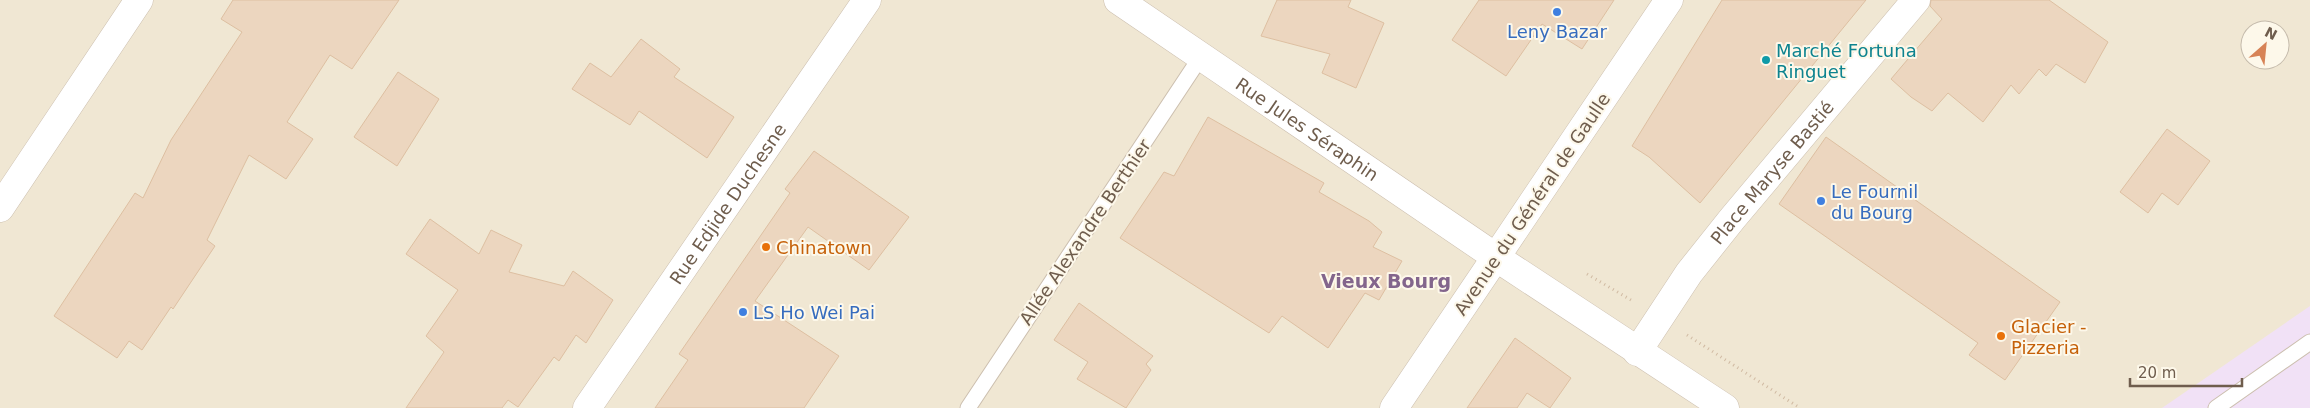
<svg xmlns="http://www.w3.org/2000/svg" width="2310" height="408" font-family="'DejaVu Sans',sans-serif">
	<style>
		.residential { fill: #f0e7d3; fill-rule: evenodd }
		.education { fill: #f1e1f6 }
		.building { fill: #ecd6bf; stroke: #ddbfa1 }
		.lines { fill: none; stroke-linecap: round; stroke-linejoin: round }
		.service-casing { stroke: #ccbfaf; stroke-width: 17 }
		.minor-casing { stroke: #ccbfaf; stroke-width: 29 }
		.tertiary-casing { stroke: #ccbfaf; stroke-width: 29 }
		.path { stroke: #d0baa2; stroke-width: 3; stroke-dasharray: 1 4; stroke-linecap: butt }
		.service { stroke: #fff; stroke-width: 15 }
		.minor { stroke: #fff; stroke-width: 28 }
		.tertiary { stroke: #fff; stroke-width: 28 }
		.shop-dot { fill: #3f7fe0; stroke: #fdf8ea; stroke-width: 2 }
		.culture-dot { fill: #0f9aa8; stroke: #fdf8ea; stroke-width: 2 }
		.food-dot { fill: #e8710a; stroke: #fdf8ea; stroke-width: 2 }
		.labels { text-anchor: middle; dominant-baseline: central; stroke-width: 4; stroke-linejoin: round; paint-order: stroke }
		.shop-label { font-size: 18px; fill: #366cbe; stroke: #fdf8ea; text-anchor: start }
		.culture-label { font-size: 18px; fill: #0d838f; stroke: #fdf8ea; text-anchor: start }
		.street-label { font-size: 18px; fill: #6f5d4d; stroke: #fdf8ea }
		.food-label { font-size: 18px; fill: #c56008; stroke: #fdf8ea; text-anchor: start }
		.neighbourhood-label { font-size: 19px; font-weight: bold; fill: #83658c; stroke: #fdf8ea }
	</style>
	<rect width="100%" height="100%" fill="#f9f4e4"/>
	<path class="residential" d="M 0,0 L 2310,0 L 2310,408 L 0,408 ZM 2250,30 L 2280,30 L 2280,60 L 2250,60 Z"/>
	<path class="education" d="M 2310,306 L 2310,408 L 2162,408 Z"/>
	<g class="building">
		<path d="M 233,0 L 399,0 L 352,69 L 330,55 L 287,122 L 313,139 L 286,179 L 249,155 L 207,240 L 215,246 L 173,309 L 171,307 L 142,350 L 129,341 L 117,358 L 54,316 L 135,193 L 143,198 L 171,140 L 242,32 L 221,19 Z"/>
		<path d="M 1277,0 L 1351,0 L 1348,7 L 1384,23 L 1356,88 L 1322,73 L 1330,54 L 1261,36 Z"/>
		<path d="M 1479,0 L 1614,0 L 1582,49 L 1542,24 L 1506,76 L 1452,40 Z"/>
		<path d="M 1722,0 L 1866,0 L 1700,203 L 1649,157 L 1632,146 Z"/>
		<path d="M 1931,0 L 2049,0 L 2108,42 L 2085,83 L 2056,64 L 2046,76 L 2039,69 L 2019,94 L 2011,85 L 1983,122 L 1948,93 L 1932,111 L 1911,97 L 1891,79 L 1942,19 L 1930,6 Z"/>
		<path d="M 641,39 L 680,69 L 674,77 L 734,117 L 707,158 L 639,111 L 630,125 L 572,89 L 590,63 L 611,77 Z"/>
		<path d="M 398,72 L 439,99 L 397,166 L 354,137 Z"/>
		<path d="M 1208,117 L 1324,183 L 1319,192 L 1369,221 L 1382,232 L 1373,247 L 1402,261 L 1379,300 L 1365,293 L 1328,348 L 1282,316 L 1269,333 L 1120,238 L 1164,172 L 1174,176 Z"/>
		<path d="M 2167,129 L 2210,161 L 2178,205 L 2162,193 L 2148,213 L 2120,192 Z"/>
		<path d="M 1826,137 L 2060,302 L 2005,380 L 1969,355 L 1978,343 L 1779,204 Z"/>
		<path d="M 814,151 L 909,217 L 869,270 L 808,227 L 755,301 L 839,356 L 804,408 L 655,408 L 688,360 L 679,354 L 790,193 L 785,189 Z"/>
		<path d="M 430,219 L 479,254 L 491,230 L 522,245 L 509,272 L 564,286 L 573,271 L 613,300 L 586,343 L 576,335 L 559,361 L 554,357 L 518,407 L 508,400 L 502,408 L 406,408 L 444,352 L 426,336 L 458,290 L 406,254 Z"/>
		<path d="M 1079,303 L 1153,356 L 1146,364 L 1151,370 L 1126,408 L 1077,379 L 1088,362 L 1054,340 Z"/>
		<path d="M 1515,338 L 1571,378 L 1550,408 L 1527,393 L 1517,408 L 1467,408 Z"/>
	</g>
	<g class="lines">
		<g class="service-casing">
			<g id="service">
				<path d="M 968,408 L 1202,55"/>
				<path d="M 2216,408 L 2310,342"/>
			</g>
		</g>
		<g class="minor-casing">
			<g id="minor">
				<path d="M 0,208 L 139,0"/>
				<path id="s1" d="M 1637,352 L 1689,273 L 1732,219 L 1916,0"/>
				<path id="s2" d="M 587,408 L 867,0"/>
				<path d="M 1394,408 L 1496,257"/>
			</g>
		</g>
		<g class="tertiary-casing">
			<g id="tertiary">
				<path id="s3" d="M 1118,0 L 1509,266 L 1725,408"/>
				<path d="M 1496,257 L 1669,0"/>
			</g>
		</g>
		<g class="path">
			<path d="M 1587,274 L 1631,300"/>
			<path d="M 1687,335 L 1800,408"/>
		</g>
		<use href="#service" class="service"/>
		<use href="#minor" class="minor"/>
		<use href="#tertiary" class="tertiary"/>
	</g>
	<g class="shop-dot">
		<circle cx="1557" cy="12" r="5"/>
		<circle cx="1821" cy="201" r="5"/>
		<circle cx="743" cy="312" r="5"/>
	</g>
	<circle class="culture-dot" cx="1766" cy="60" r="5"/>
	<g class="food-dot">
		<circle cx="766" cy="247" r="5"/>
		<circle cx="2001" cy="336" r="5"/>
	</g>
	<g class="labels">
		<g class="shop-label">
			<text x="1557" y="31" text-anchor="middle">Leny Bazar</text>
			<text x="1831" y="191">Le Fournil<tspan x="1831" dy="21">du Bourg</tspan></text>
			<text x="753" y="312">LS Ho Wei Pai</text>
		</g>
		<g class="culture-label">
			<text x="1776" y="50">Marché Fortuna<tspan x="1776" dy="21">Ringuet</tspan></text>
		</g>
		<g class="street-label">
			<text stroke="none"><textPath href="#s3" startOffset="229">Rue Jules Séraphin</textPath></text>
			<text stroke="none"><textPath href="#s1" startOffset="225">Place Maryse Bastié</textPath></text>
			<text stroke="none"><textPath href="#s2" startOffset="248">Rue Edjide Duchesne</textPath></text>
			<text transform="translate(1532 204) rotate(-56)">Avenue du Général de Gaulle</text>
			<text transform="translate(1085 232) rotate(-56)">Allée Alexandre Berthier</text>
		</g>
		<g class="food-label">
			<text x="776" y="247">Chinatown</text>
			<text x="2011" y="326">Glacier -<tspan x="2011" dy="21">Pizzeria</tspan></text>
		</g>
		<g class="neighbourhood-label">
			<text x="1386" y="281">Vieux Bourg</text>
		</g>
	</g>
	<g transform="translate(2265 45) rotate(27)"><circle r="24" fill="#fdf8ea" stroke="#c4baab"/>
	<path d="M0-4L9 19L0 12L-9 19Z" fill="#d78356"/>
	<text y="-8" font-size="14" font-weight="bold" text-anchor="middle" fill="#6f5d4d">N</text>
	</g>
	<path d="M2130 378v8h112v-8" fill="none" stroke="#6f5d4d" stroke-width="2.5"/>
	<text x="2138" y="378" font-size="15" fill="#6f5d4d" stroke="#fdf8ea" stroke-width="4" paint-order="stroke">20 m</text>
</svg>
